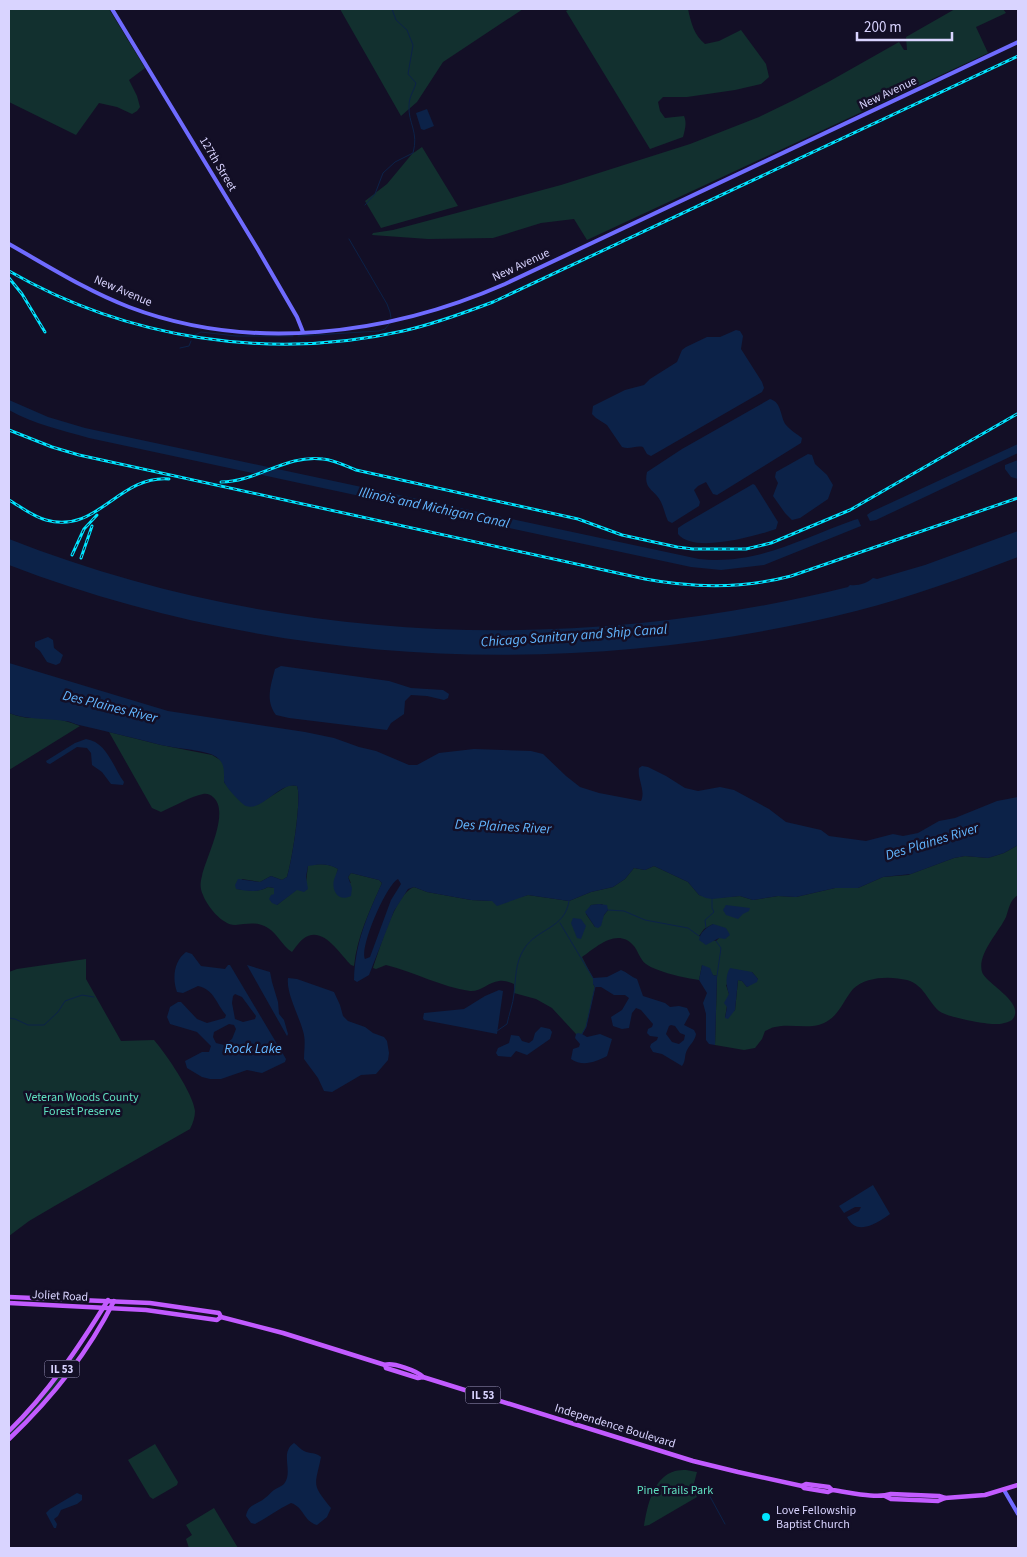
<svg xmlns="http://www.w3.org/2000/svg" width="1027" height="1557" font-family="'Source Sans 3',sans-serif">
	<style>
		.green { fill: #12302f; fill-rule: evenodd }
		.water { fill: #0c2248; fill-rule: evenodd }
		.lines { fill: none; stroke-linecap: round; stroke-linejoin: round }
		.stream { stroke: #0c2248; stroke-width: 1 }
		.secondary { stroke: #6f6bff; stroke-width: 4 }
		.primary { stroke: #c25bff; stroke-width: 4.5 }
		.rail-casing { stroke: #00e5ff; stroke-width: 3 }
		.rail { stroke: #130f26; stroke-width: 1; stroke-dasharray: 4; stroke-linecap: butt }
		.poi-dot { fill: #00e5ff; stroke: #130f26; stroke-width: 2 }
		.labels { text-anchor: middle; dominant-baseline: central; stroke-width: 5; stroke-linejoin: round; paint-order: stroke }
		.shield { fill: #130f26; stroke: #9e99be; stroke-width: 1 }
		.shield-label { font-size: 11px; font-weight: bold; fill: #d9d4ff }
		.street-label { font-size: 12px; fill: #d9d4ff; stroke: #130f26 }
		.park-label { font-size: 12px; fill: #5fe0c0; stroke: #130f26 }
		.poi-label { font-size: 12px; fill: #d9d4ff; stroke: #130f26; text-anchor: start }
		.water-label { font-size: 14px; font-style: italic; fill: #62b6ff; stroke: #130f26 }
	</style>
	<rect width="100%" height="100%" fill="#130f26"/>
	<g class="green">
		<path d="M 9,9 L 109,9 L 145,68 L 129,80 L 137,96 L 140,107 L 137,111 L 132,114 L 117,107 L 99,103 L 76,135 L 9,102 Z"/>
		<path d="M 340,9 L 523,9 L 443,62 L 417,102 L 401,116 Z"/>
		<path d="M 570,9 L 688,9 C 691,23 694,35 705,44 L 719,41 L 741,30 L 766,64 L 769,77 L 761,84 L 735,90 L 687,97 L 663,97 L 658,102 L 660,111 L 665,118 L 684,116 C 687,123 685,129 683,137 L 650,149 L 566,11 Z"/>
		<path d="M 955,9 L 1003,9 L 1006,13 L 976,27 L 988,53 L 587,240 L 574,219 L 541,223 L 493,238 L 428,239 L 372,235 L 373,233 L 393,230 L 561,185 L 690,144 L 759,117 L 794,100 L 830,81 L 899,42 L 904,50 L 907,50 L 906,37 Z"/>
		<path d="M 422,147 L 458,206 L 381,228 L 365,201 L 387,184 L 412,154 Z"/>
		<path d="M 9,713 C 24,719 33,718 49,718 C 60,719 70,722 80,726 L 9,770 Z"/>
		<path d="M 109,732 L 161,745 L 212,755 L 222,761 L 225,768 L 224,782 L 230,790 L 257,805 L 289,785 L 297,786 C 302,798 292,862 287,877 L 282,880 L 271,876 L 260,882 L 242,879 L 237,889 C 248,890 258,893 268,887 L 274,888 L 277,905 L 306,882 L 308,865 C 318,864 329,863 338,869 L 336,876 L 351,883 L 348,877 L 351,873 L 379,880 L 382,883 C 370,910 357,937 354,966 L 351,965 C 339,953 322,924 303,939 C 299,942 295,948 292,952 C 282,946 278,934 268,928 C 257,921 247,924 235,925 C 222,925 207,906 203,895 C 200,889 200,883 202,876 C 205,859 231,812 213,797 C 211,795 207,793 203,794 C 191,796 173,807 161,812 L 152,808 Z"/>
		<path d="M 1018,845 L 1018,895 C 1010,900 1009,908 1006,917 C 999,932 977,954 982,972 C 986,984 1027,1003 1012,1020 C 1009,1022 1002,1024 998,1024 C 988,1025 946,1017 939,1011 C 927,1000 924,985 907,980 C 891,976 866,976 853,989 C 843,1001 839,1016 824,1023 C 808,1030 791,1023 775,1027 C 772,1027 768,1030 765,1031 L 762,1039 L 755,1048 L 744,1050 L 715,1045 L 717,976 L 713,975 L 702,965 L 699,980 C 685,978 657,972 646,964 C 640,960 638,950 633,945 C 617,927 595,948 582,957 L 593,978 L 593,984 L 595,987 L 586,1027 L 582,1034 L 576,1034 L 552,1008 L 536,999 L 514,993 L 514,984 C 509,982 504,980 499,981 C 489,982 480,992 470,991 C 441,987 415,972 386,965 L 376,969 L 373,968 C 380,948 395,894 414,887 L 427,892 L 471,900 L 492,901 L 513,899 L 528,895 L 569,901 L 591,892 L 613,887 L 625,879 L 634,868 L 645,870 L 654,866 L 688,882 L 699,895 L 715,898 L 740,896 L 753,900 L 778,896 L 796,897 L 835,888 L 858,888 L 883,877 L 908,875 L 954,858 L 965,856 L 988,858 L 1004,853 ZM 602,904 L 608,910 L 595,927 L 586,914 L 591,905 ZM 713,924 L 719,938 L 716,941 L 699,936 L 704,929 ZM 752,972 L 758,979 L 747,987 L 742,981 L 738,980 L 735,1010 L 725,1018 L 729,994 L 726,985 Z"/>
		<path d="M 86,959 L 86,979 L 121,1041 L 154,1040 C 166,1054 193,1093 195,1111 C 195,1117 193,1123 190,1129 L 58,1204 L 29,1221 L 9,1236 L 9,972 L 17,969 Z"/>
		<path d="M 81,1348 L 58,1385 L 9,1437 L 9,1434 L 38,1404 Z"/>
		<path d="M 155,1444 L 178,1482 L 177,1485 L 153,1499 L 150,1497 L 128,1460 Z"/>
		<path d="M 686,1470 L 697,1472 L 693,1487 L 697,1497 L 649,1525 L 644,1526 C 647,1507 653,1477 675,1471 C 678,1470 683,1470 686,1470 Z"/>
		<path d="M 214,1508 L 238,1548 L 189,1548 L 186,1539 L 192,1535 L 186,1525 Z"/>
	</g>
	<g class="water">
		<path d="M 427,109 L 434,126 L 424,130 L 421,129 L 416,113 Z"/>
		<path d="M 736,330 L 740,331 L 743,336 L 741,349 L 762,382 L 764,388 L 762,392 L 651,456 L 647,454 L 643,447 C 636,445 630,450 622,447 L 607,425 L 596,418 L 592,414 L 593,406 L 625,390 L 644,385 L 650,379 L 677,362 L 682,350 L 686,347 L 707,337 L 720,337 Z"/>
		<path d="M 770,399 C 782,402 780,417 786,425 C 790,430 797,434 802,438 L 801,443 L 717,495 L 713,494 L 706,482 L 698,486 L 694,490 L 700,502 L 699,506 L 672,523 L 668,521 C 665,515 664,508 661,502 C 655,489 643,490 647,472 L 682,449 Z"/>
		<path d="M 9,400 L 48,417 L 85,428 L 699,559 C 758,565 800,539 854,520 L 858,519 L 861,526 L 764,565 L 721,570 L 691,567 L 89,438 C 61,430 34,424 9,410 Z"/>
		<path d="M 1018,444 L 1018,453 L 876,520 L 870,521 L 867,515 L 871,512 Z"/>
		<path d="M 808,454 L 812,455 L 815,464 L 827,475 L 833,485 L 828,499 L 800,518 L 792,520 L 785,513 L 773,496 L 778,483 L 775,477 L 776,472 Z"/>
		<path d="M 1018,460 L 1018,479 L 1011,477 L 1005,469 L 1005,465 Z"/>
		<path d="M 753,484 L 755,485 L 778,522 L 776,529 C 756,536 693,554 678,534 L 678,528 L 684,524 Z"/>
		<path d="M 1018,531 L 1018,557 C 965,577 911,597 856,611 C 578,681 277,668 9,565 L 9,539 C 276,644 570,656 848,587 L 850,585 C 859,586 867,583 873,578 L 877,579 L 925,565 Z"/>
		<path d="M 48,637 L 53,640 L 54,648 L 63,655 L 60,663 L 56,665 L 47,662 L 40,651 L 35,647 L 35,642 Z"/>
		<path d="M 9,663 L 168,711 L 305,732 L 334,738 L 359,747 L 376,751 L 409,765 L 417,765 L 439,753 L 474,749 L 531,751 L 543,754 L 566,776 L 580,787 L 599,793 L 641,801 C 646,790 637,779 639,768 L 642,766 L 648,767 L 666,776 L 685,788 L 698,791 L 720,787 L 734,790 L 769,809 L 786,822 L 821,830 L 829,836 L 866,841 L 893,834 L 903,836 L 918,833 L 939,821 L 955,818 L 997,801 L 1018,797 L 1018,845 L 1004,853 L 988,858 L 965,856 L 954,858 L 911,874 L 883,877 L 858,888 L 835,888 L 796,897 L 778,896 L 753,900 L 740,896 L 712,899 L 706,898 L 699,895 L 688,882 L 654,866 L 645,870 L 634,868 L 625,879 L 613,887 L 591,892 L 569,901 L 528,895 L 497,906 L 492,901 L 471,900 L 427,892 L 414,887 L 408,889 L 394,911 L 369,975 L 357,982 L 354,980 C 355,943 367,916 382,883 L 379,880 L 351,873 L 348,877 L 352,888 L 351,896 C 337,903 330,888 335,877 C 336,874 337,872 338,869 C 329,863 318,864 308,866 L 306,877 L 308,889 L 304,892 L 297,890 L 277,905 L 272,903 L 269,899 L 271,895 L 274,894 L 274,888 L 268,887 C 257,893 248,891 236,889 L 235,885 L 238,879 L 260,882 L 271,876 L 282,880 L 287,877 C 292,862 302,798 297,786 C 280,781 262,812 246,806 C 241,804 224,785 224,781 C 224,769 225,761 213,755 C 202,750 174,748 161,745 C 134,738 106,731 79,725 C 74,724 70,721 65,721 C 45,718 27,720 9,713 ZM 398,879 L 401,884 L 391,900 L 370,957 L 365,959 C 359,948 386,885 398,879 Z"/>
		<path d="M 281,666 L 389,681 L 411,688 L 443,690 L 449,694 L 448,698 L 444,700 L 427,696 L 411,695 L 405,701 L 404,714 L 391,723 L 387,730 L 289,718 L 276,715 C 265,700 271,685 275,669 Z"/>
		<path d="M 86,739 C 107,742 113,767 124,782 L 123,785 L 111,784 L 102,772 L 92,765 L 91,753 L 87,748 L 77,747 L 50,764 L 47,763 L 46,761 L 75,743 Z"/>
		<path d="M 599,904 L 607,905 L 608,910 L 604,915 L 601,926 L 598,928 L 595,927 L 585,912 L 591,905 Z"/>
		<path d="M 726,905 L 750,908 L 749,911 L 743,914 L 738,919 L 726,915 L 723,910 Z"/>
		<path d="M 573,918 L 581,919 L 586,926 L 581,939 L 577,938 L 571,923 Z"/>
		<path d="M 713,924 L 726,928 L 730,935 L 725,939 L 719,938 L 706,945 L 699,940 C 700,932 706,928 713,924 Z"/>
		<path d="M 186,952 L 192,954 L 201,966 L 225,969 L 228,965 L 230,965 L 286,1059 L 285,1062 L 262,1073 L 247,1070 L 221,1079 L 210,1079 L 202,1077 L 187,1068 L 185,1061 L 202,1052 L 209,1052 L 211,1046 L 197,1032 L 170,1024 L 167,1017 L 170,1007 L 178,1002 L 181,1002 L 197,1019 L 207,1023 L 225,1018 L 226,1015 C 217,1005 214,989 198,986 L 183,993 L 177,992 C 172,978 174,961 186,952 ZM 235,994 L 242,997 L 256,1016 L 255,1019 L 243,1022 L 235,1019 L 232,1003 L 233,996 ZM 229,1024 L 234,1025 L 236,1029 L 232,1039 L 224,1045 L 216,1043 L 213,1037 L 214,1032 Z"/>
		<path d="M 247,965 L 270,972 L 272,982 L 278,1002 L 279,1014 L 284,1020 L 288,1034 L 287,1036 Z"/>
		<path d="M 702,965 L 710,968 L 713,975 L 717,976 L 715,1045 L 709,1044 L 706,1040 L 706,1014 L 703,1003 L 707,993 L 699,980 Z"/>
		<path d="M 730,968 L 752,972 L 758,979 L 757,982 L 747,987 L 742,981 L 738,980 L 735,1010 L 728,1019 L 725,1018 L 727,1007 L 724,1003 L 729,994 C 726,986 725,976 730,968 Z"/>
		<path d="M 621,970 C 627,972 631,977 637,979 L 643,996 L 665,1003 L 670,1007 L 679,1006 L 687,1008 L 690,1014 L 684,1025 L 694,1030 L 696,1034 C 695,1041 690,1044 687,1050 C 684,1056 686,1061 682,1066 L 662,1054 L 653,1052 L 650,1047 L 651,1044 L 657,1040 L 658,1037 L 650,1036 L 647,1033 L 648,1029 L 652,1027 L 653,1024 L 641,1010 L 636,1008 L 632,1013 L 629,1028 L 622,1029 L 613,1026 L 611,1017 L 622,1010 L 629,998 L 625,995 L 614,995 L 601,987 L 595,987 L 593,984 L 593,978 L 607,977 ZM 671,1025 L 675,1026 L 680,1033 L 685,1035 L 684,1040 L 679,1044 L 672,1042 L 666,1034 L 669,1026 Z"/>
		<path d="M 288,978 L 297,979 L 334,992 L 340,1005 L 343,1016 L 348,1021 L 365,1027 L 373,1033 L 384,1037 L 387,1041 L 389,1053 L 388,1060 L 376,1074 L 361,1075 L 332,1092 L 324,1091 L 318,1078 L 304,1059 C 304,1050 306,1040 303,1031 C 299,1016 286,993 288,978 Z"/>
		<path d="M 499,990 L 503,991 L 497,1034 L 424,1020 L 423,1018 L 424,1013 L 464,1009 L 485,996 Z"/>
		<path d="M 541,1027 L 550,1029 L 552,1032 L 550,1039 L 527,1055 L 516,1051 L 511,1057 L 498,1056 L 496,1053 L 498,1048 L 509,1043 L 511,1035 L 519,1036 L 522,1041 L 529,1043 L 533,1040 L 535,1033 Z"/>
		<path d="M 578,1033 L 582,1034 L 587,1037 L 600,1034 L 612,1039 L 607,1056 C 595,1062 583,1067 571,1059 L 573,1049 L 579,1047 L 580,1044 L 575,1038 L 576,1034 Z"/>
		<path d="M 873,1185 L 890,1214 C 877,1223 857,1237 847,1217 L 859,1211 L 861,1207 L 855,1207 L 844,1213 L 839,1206 Z"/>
		<path d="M 294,1443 C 297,1445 300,1449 304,1451 C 310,1454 316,1452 321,1457 C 315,1487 311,1483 331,1508 L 327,1517 L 317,1525 C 303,1521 304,1507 291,1503 C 278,1509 267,1518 255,1524 L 251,1523 L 246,1516 C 248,1504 257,1505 265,1498 C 268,1496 271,1492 274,1490 C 277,1488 282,1486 284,1484 C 294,1471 279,1453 294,1443 Z"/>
		<path d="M 77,1493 L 82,1495 L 82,1500 L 77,1504 L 61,1510 L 58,1516 L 54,1519 L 57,1524 L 56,1528 L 54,1528 L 46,1513 L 50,1509 Z"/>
	</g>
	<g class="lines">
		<g class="stream">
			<path d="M 365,205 L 375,194 L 383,173 L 395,162 L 413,153 C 419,132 408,123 409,106 C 409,96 414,91 416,83 L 408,74 L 413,45 L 407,30 L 396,20 L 392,9"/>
			<path d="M 349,239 L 387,304 L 390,312 L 391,318"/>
			<path d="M 193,336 L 201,332 L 236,336 L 293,336"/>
			<path d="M 298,336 L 379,331 L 385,329 L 389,324"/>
			<path d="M 180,348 L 189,346 L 191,341"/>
			<path d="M 608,910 L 624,911 L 645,920 L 688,928 L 699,936"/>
			<path d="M 560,923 L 593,978"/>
			<path d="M 706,928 L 705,920 L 714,912 L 712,908 L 712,899"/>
			<path d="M 716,941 L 721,948 L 717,976"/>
			<path d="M 9,1018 L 15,1019 L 28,1025 L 44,1025 L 58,1012 L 65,1001 L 82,995 L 94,997"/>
			<path d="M 497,1031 L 507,1024 C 509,1014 513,1004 514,994 C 516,978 515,963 524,949 C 537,928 565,929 569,901"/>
			<path d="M 582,1034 L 586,1027 L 595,987"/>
			<path d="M 707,1491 L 725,1524"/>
		</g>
		<g class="secondary">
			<path d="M 112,9 L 257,248 L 297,317 L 303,332"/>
			<path d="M 9,244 C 48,266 87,291 129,307 C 250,353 389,335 505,284 L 1018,42"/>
			<path d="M 1004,1490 L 1018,1514"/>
		</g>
		<g class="primary">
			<path d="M 9,1297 L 150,1303 L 219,1313 L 221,1317 L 283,1333 L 385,1365 L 386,1368 L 418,1378 L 423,1377 L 693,1461 L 738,1472 L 802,1486 L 804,1488 L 828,1492 L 832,1490"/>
			<path d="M 9,1303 L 146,1310 L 217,1320 L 221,1317"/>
			<path d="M 385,1365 C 392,1362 418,1371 423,1377"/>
			<path d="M 9,1431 C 48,1393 79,1347 108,1300"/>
			<path d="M 9,1439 C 51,1399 88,1353 114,1301"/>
			<path d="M 802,1486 L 806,1484 L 829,1487 L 832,1490 C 849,1492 876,1499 891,1494 L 939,1496 L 945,1498"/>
			<path d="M 885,1496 L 891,1499 L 938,1501 L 945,1498 L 985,1495 L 1018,1485"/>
		</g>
		<g class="rail-casing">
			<g id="rail">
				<path d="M 9,271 C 127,339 270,361 403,331 C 434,324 464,313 493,302 L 1018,56"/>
				<path d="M 9,278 L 22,294 L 45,332"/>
				<path d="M 9,430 L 52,447 L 79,455 L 645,579 C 694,588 742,589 791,576 L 1018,498"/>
				<path d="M 221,482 C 257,482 286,454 323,459 C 334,460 346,466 356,470 L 578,519 L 622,535 L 677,547 L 693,549 L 746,549 L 771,543 L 850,510 L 1017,414"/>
				<path d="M 9,500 C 21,507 32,516 46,520 C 97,535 118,475 169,479"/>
				<path d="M 72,555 L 84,529 L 97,515"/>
				<path d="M 81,558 L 92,526"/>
			</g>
		</g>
		<use href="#rail" class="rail"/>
	</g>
	<circle class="poi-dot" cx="766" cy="1517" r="5"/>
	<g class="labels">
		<g class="shield">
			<rect x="44.5" y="1360.5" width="35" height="17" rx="4"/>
			<rect x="465.5" y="1386.5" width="35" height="17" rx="4"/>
		</g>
		<g class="shield-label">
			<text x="62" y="1369">IL 53</text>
			<text x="483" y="1395">IL 53</text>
		</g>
		<g class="street-label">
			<text transform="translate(888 93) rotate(-25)">New Avenue</text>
			<text transform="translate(218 164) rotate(59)">127th Street</text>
			<text transform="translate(521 265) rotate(-25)">New Avenue</text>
			<text transform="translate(123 291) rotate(23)">New Avenue</text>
			<text transform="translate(60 1296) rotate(3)">Joliet Road</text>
			<text transform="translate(615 1426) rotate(17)">Independence Boulevard</text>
		</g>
		<g class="park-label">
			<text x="82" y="1097">Veteran Woods County<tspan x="82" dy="14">Forest Preserve</tspan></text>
			<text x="675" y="1490">Pine Trails Park</text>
		</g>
		<g class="poi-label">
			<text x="776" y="1510">Love Fellowship<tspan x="776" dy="14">Baptist Church</tspan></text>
		</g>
		<g class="water-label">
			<text transform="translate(434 508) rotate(12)">Illinois and Michigan Canal</text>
			<text transform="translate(574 636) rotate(-4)">Chicago Sanitary and Ship Canal</text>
			<text transform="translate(110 707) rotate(14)">Des Plaines River</text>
			<text transform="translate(503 827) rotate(3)">Des Plaines River</text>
			<text transform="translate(932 842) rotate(-17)">Des Plaines River</text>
			<text x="253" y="1049">Rock Lake</text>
		</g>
	</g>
	<rect width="1027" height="1557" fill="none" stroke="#d9d4ff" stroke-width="20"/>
	<path d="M857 32v8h95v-8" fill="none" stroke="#d9d4ff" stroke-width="2.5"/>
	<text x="864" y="32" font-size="15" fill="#d9d4ff" stroke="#130f26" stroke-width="4" paint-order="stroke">200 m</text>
</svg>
